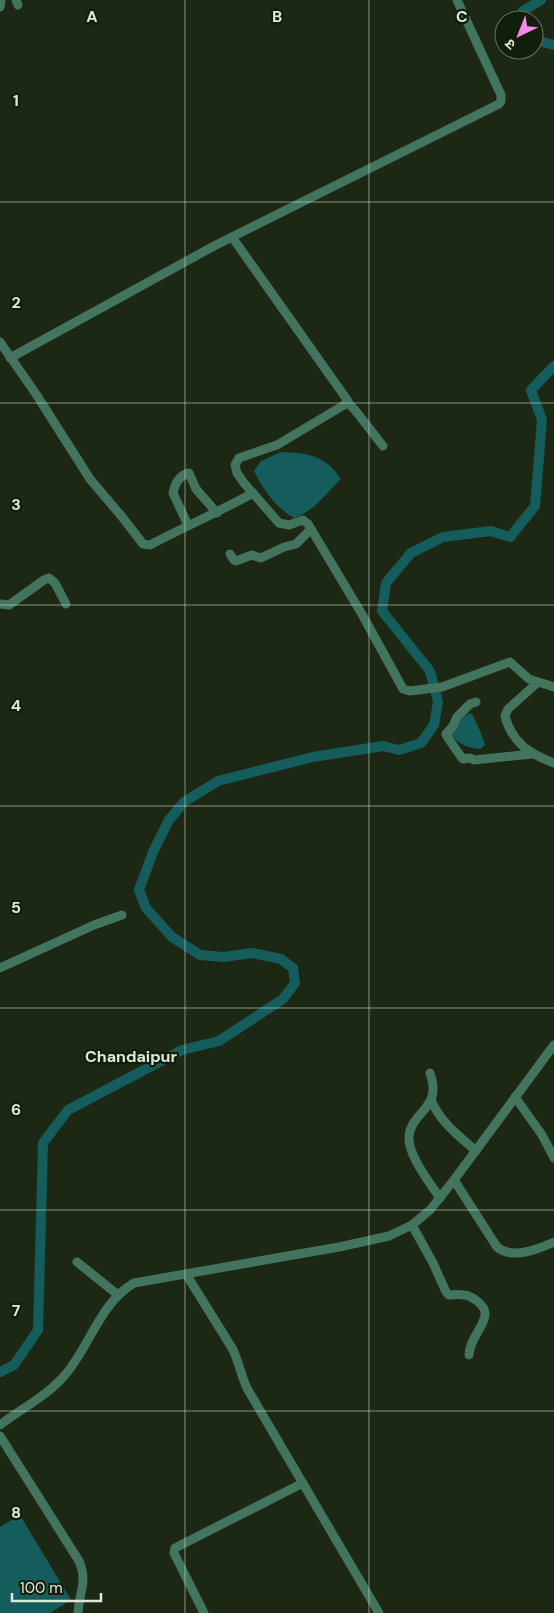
<svg xmlns="http://www.w3.org/2000/svg" width="554" height="1613" font-family="'DM Sans','Noto Sans Devanagari',sans-serif">
	<style>
		.water { fill: #155c5d }
		.lines { fill: none; stroke-linecap: round; stroke-linejoin: round }
		.river { stroke: #155c5d; stroke-width: 10 }
		.minor { stroke: #42745e; stroke-width: 9 }
		.grid { fill: none; stroke: #e0e8db; stroke-width: 1; stroke-opacity: 0.55 }
		.labels { text-anchor: middle; dominant-baseline: central; stroke-width: 4.5; stroke-linejoin: round; paint-order: stroke }
		.quarter-label { font-size: 16px; font-weight: bold; fill: #e0e8db; stroke: #131e0a }
		.grid-label { font-size: 16px; text-anchor: middle; font-weight: bold; fill: #e0e8db; stroke: #131e0a; stroke-width: 4.5; stroke-linejoin: round; paint-order: stroke }
	</style>
	<rect width="100%" height="100%" fill="#1c2813"/>
	<g class="water">
		<path d="M 281,452 C 308,453 325,455 341,479 C 325,494 315,511 294,518 C 276,508 263,489 254,471 L 261,461 Z"/>
		<path d="M 470,713 L 472,714 C 476,722 483,737 485,745 L 480,749 C 469,748 457,744 451,734 L 463,717 Z"/>
		<path d="M 20,1515 L 71,1600 L 50,1613 L 0,1613 L 0,1527 Z"/>
	</g>
	<g class="lines">
		<g class="river">
			<path d="M 524,20 L 523,11 L 541,0"/>
			<path d="M 534,40 L 554,45"/>
			<path d="M 0,1372 L 14,1365 L 38,1330 L 43,1143 L 68,1110 L 182,1050 L 219,1041 L 283,999 L 295,983 L 293,968 L 281,959 L 252,953 L 224,957 L 200,955 L 172,937 L 146,908 L 139,890 L 153,852 L 169,820 L 184,802 L 218,781 L 313,757 L 383,746 L 399,750 L 421,743 L 434,725 L 438,702 L 430,671 L 382,611 L 386,583 L 411,553 L 443,537 L 491,531 L 510,537 L 535,506 L 542,420 L 531,390 L 554,366"/>
		</g>
		<g class="minor">
			<path d="M 16,0 L 18,5"/>
			<path d="M 0,7 L 1,0"/>
			<path d="M 232,237 L 348,401 L 344,405 L 277,445 L 239,458 L 235,465 L 237,473 L 244,483 L 279,523 L 289,525 L 303,520 L 308,524 L 363,616 L 403,689 L 410,691 L 442,687 L 510,662 L 529,679 L 554,687"/>
			<path d="M 0,342 L 36,394 L 90,479 L 123,518 L 143,544 L 150,545 C 184,527 219,512 253,493"/>
			<path d="M 10,358 L 214,246 L 499,104 L 501,101 L 501,95 L 457,0"/>
			<path d="M 347,402 L 355,410 L 383,446"/>
			<path d="M 188,525 L 173,493 C 175,484 179,475 189,473 L 196,489 L 217,513"/>
			<path d="M 230,554 L 234,560 L 236,561 L 252,555 L 261,558 L 284,547 L 296,544 L 311,529"/>
			<path d="M 0,604 L 9,605 L 44,580 L 49,578 L 55,583 L 66,604"/>
			<path d="M 537,683 L 508,709 L 505,716 C 512,743 530,754 554,763"/>
			<path d="M 476,702 L 470,704 L 457,717 L 453,726 L 446,734 C 447,737 461,757 463,759 L 470,758 L 474,760 L 532,754"/>
			<path d="M 0,968 L 94,925 L 122,915"/>
			<path d="M 430,1073 C 443,1109 412,1110 409,1136 C 407,1154 430,1183 440,1198"/>
			<path d="M 515,1097 L 542,1135 L 554,1158"/>
			<path d="M 431,1100 C 440,1122 459,1136 476,1151"/>
			<path d="M 454,1180 L 497,1247 C 512,1260 538,1249 554,1242"/>
			<path d="M 412,1225 L 433,1263 L 446,1292 L 449,1295 C 454,1295 459,1294 464,1295 C 472,1296 486,1305 485,1315 C 483,1329 470,1338 469,1355"/>
			<path d="M 77,1262 L 118,1295"/>
			<path d="M 186,1274 L 232,1348 C 239,1361 241,1377 248,1390 L 379,1613"/>
			<path d="M 0,1425 C 21,1409 47,1396 65,1375 C 90,1346 100,1303 134,1283 L 339,1247 L 389,1236 L 412,1225 L 430,1210 L 454,1180 L 554,1045"/>
			<path d="M 0,1436 L 79,1561 C 88,1582 79,1592 78,1613"/>
			<path d="M 204,1613 L 174,1553 L 175,1548 L 303,1483"/>
		</g>
	</g>
	<path class="grid" d="M 185,0 L 185,1613M 369,0 L 369,1613M 0,202 L 554,202M 0,403 L 554,403M 0,605 L 554,605M 0,806 L 554,806M 0,1008 L 554,1008M 0,1210 L 554,1210M 0,1411 L 554,1411"/>
	<g class="labels">
		<g class="quarter-label">
			<text x="131" y="1056">Chandaipur</text>
		</g>
	</g>
	<g class="grid-label">
		<text x="92" y="22">A</text>
		<text x="277" y="22">B</text>
		<text x="462" y="22">C</text>
		<text x="16" y="106">1</text>
		<text x="16" y="308">2</text>
		<text x="16" y="510">3</text>
		<text x="16" y="711">4</text>
		<text x="16" y="913">5</text>
		<text x="16" y="1115">6</text>
		<text x="16" y="1316">7</text>
		<text x="16" y="1518">8</text>
	</g>
	<g transform="translate(519 35) rotate(223)"><circle r="24" fill="#131e0a" stroke="#656f5e"/>
	<path d="M0-4L9 19L0 12L-9 19Z" fill="#f788ec"/>
	<text y="-8" font-size="14" font-weight="bold" text-anchor="middle" fill="#e0e8db">उ</text>
	</g>
	<path d="M12 1593v8h89v-8" fill="none" stroke="#e0e8db" stroke-width="2.5"/>
	<text x="20" y="1593" font-size="15" fill="#e0e8db" stroke="#131e0a" stroke-width="4" paint-order="stroke">100 m</text>
</svg>
